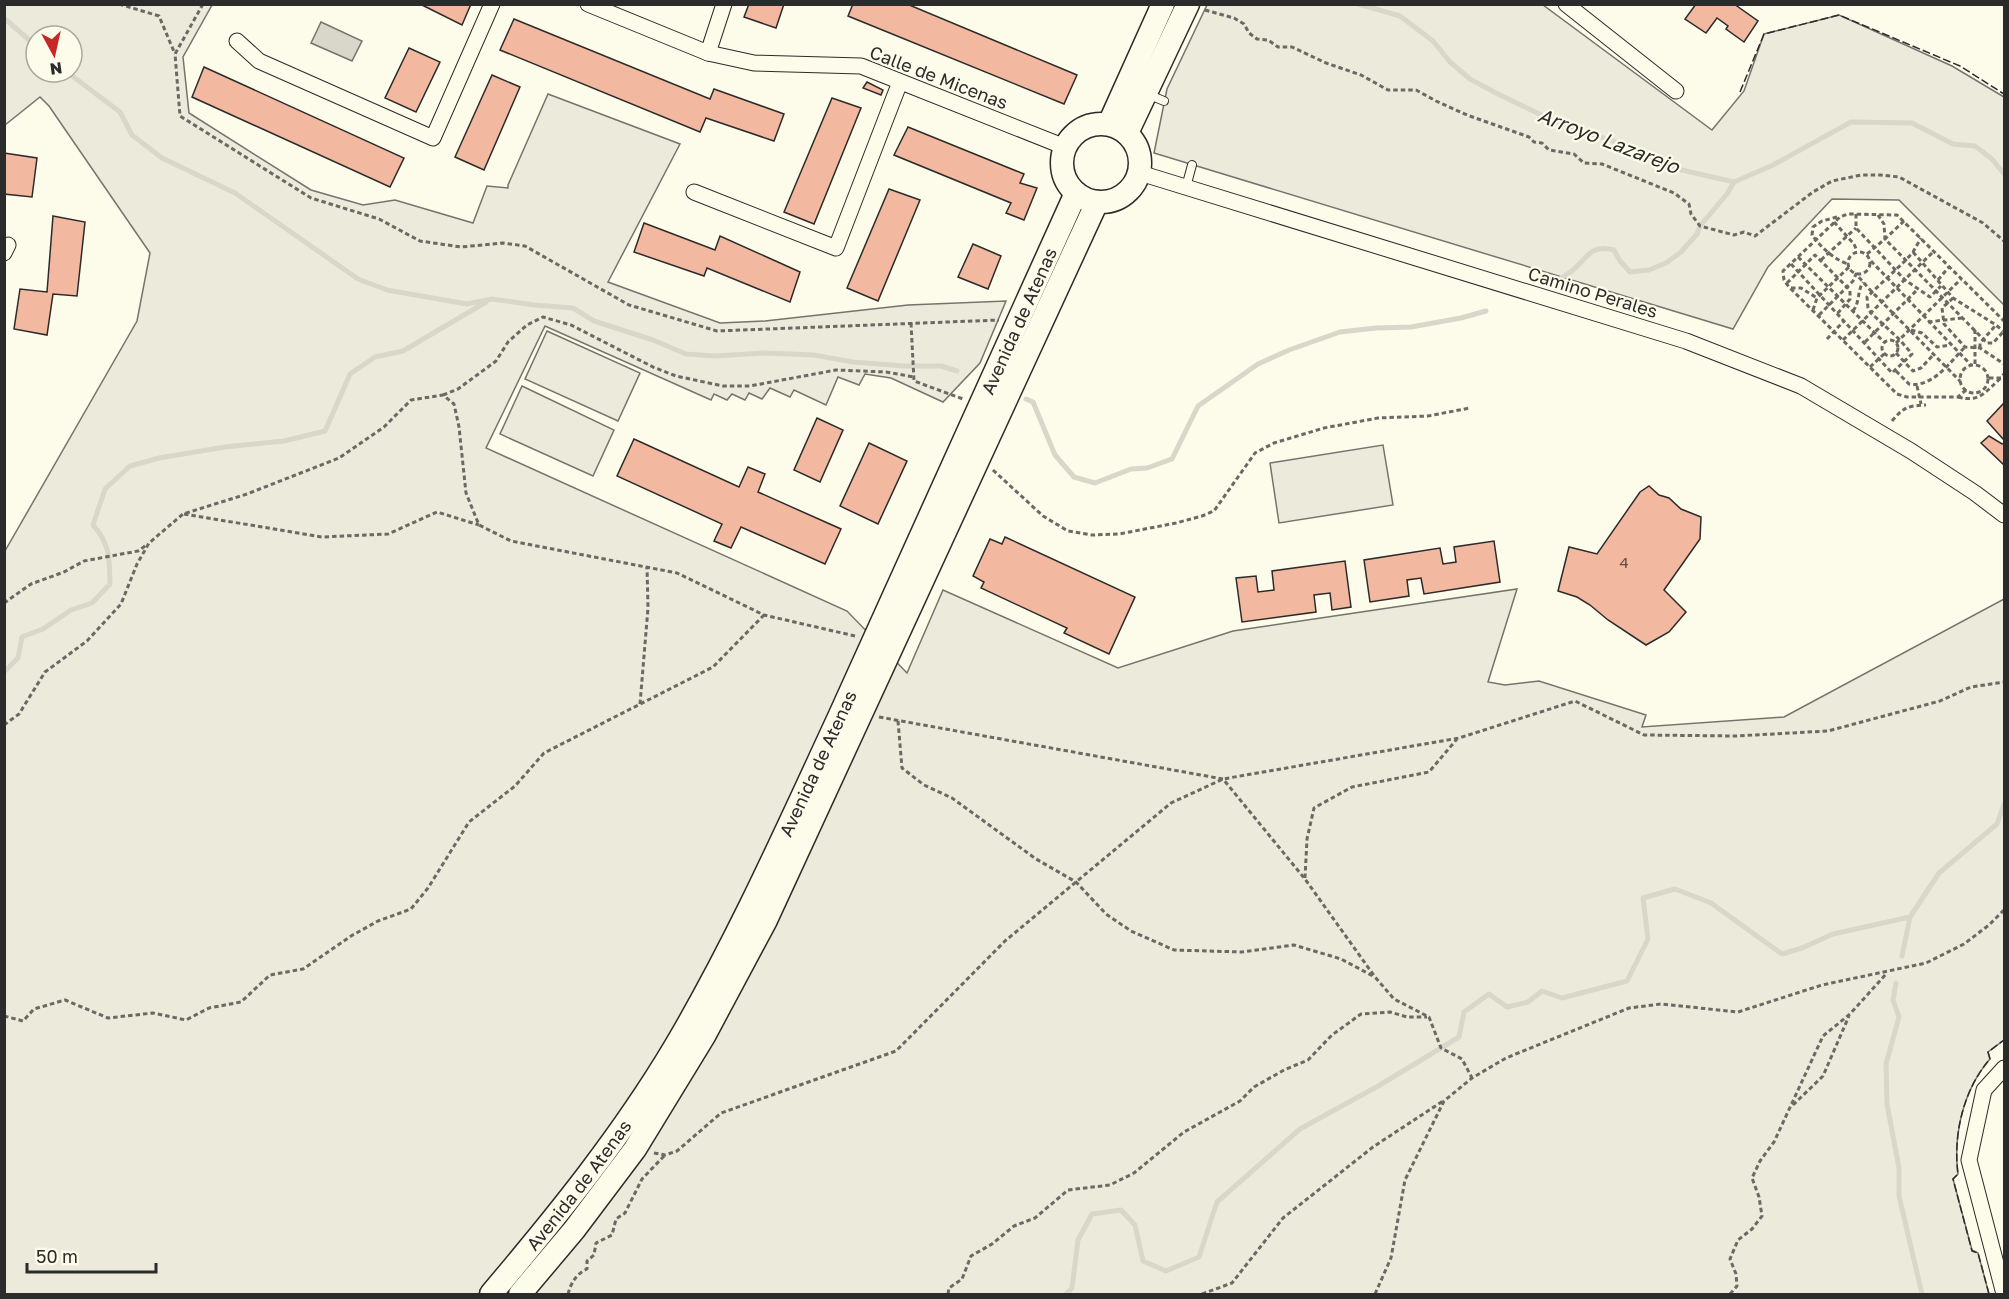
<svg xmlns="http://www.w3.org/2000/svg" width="2009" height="1299" font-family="'Golos Text',sans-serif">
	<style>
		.green { fill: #ecebdb; stroke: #74746e; stroke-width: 1.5; fill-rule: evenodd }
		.water { fill: #d8d7c9; stroke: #74746e; stroke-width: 1.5 }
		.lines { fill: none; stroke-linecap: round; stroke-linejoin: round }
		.stream { stroke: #d8d7c9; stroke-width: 5 }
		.building { fill: #f2b8a0; stroke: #2b2b2b; stroke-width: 1.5 }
		.lane-casing { stroke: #2b2b2b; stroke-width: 10 }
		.street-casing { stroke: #2b2b2b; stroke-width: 17 }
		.secondary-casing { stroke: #2b2b2b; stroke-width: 25 }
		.path { stroke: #6a6964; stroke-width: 3; stroke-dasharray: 4.5 3; stroke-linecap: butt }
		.lane { stroke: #fdfbea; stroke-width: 8 }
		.street { stroke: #fdfbea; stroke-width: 15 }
		.secondary { stroke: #fdfbea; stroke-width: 22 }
		.fence { stroke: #2b2b2b; stroke-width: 1.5; stroke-dasharray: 8 3; stroke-linecap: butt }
		.labels { text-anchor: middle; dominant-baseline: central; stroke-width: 4.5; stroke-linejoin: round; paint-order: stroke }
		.number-label { font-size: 15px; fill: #5d4e48 }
		.street-label { font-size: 18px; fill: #2b2b2b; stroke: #fdfbea }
		.water-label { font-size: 20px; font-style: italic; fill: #2b2b2b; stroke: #fdfbea }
	</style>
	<rect width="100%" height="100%" fill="#fdfbea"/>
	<g class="green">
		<path d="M 5,5 L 212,5 L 183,57 L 189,113 L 311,190 L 363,205 L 395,200 L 473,223 L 487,186 L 508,188 L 508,185 L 548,94 L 680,144 L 608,282 L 720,323 L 765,321 L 908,305 L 1006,301 L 980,363 L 943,402 L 891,378 L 865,374 L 859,385 L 838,377 L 826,405 L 794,390 L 790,397 L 770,388 L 762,399 L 749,393 L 745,400 L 732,394 L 727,400 L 714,394 L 711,400 L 545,326 L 486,448 L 847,611 L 907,673 L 943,590 L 1118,668 L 1233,631 L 1517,589 L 1488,682 L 1505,685 L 1539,681 L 1646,715 L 1642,727 L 1784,717 L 2004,599 L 2004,1040 L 1988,1052 L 1990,1059 C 1963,1090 1953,1135 1958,1174 L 1953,1179 L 1972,1250 L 1978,1253 L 1989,1294 L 5,1294 L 5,551 L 137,321 L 150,253 L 49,106 L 40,97 L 5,125 ZM 36,36 L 72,36 L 72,72 L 36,72 Z"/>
		<path d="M 1207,5 L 1543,5 L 1712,130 L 1744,91 L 1764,34 L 1839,15 L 1952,66 L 2004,97 L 2004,305 L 1899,200 L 1832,199 L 1768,267 L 1733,329 L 1154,153 L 1167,89 Z"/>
		<path d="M 547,331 L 640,373 L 618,421 L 525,379 Z"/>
		<path d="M 522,386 L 614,430 L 593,476 L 500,434 Z"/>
		<path d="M 1383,445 L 1393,505 L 1279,523 L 1270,463 Z"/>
	</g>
	<path class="water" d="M 321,22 L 362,41 L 352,61 L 311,43 Z"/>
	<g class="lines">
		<g class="stream">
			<path d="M 1358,4 L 1400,16 L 1433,41 L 1450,62 L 1470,79 L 1496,93 L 1556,122 L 1631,147 L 1664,166 L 1734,182 L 1773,165 L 1851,122 L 1912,123 L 1953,144 L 1975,146 L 1992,159 L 2004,174"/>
			<path d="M 4,18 L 36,46"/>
			<path d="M 67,72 L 120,112 L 132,135 L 162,158 L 235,193 L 358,279 L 387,290 L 467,304 L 492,299 L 534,305 L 573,308 L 594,321 L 653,340 L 686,354 L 715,356 L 764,353 L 814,355 L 853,362 L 904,366 L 941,366 L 957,371"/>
			<path d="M 1557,281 C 1562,277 1568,274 1573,270 C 1588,257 1591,244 1614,250 L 1620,261 L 1630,272 L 1649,270 L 1666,263 L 1681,252 L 1697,234 L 1700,226 L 1727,194 L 1734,182"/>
			<path d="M 1026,399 L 1033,402 L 1055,455 L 1074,477 L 1095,483 L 1131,469 L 1147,468 L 1172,459 L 1198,406 L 1258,364 L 1289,350 L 1340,332 L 1376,328 L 1411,327 L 1461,318 L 1486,311"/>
			<path d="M 4,672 L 18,658 L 22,637 L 43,629 L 71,610 L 92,603 L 110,584 C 109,559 111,545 93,525 L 105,489 L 130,466 L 159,458 L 225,447 L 284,441 L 325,431 L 350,374 L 375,357 L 403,351 L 486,302"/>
			<path d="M 1902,956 L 1910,917"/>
			<path d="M 1896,983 L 1893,1000 L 1899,1017 L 1886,1064 L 1887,1104 L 1899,1168 L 1899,1196 L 1922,1294"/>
			<path d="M 1066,1294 L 1072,1288 L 1078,1240 L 1092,1214 L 1121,1210 L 1135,1225 L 1143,1261 L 1166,1271 L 1199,1257 L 1217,1202 L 1300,1129 L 1380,1085 L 1459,1037 L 1464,1012 L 1489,994 L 1507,1007 L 1528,1002 L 1542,991 L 1562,998 L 1627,981 L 1648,939 L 1643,898 L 1675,889 L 1711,903 L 1782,954 L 1802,948 L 1833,934 L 1910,917 L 1939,873 L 1997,824 L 2004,804"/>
		</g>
	</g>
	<g class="building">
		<path d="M 420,4 L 471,4 L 462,25 Z"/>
		<path d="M 749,4 L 784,4 L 776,28 L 744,17 Z"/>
		<path d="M 853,4 L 907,4 L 1077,75 L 1064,104 L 848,16 Z"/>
		<path d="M 1696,4 L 1734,4 L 1758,21 L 1744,42 L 1726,29 L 1728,26 L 1717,18 L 1706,33 L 1685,19 Z"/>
		<path d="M 514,19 L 710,99 L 714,89 L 784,114 L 774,141 L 706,118 L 700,132 L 500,50 Z"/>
		<path d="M 409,48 L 440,62 L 416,112 L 385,98 Z"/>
		<path d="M 204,67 L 404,158 L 390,187 L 192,97 Z"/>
		<path d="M 492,75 L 520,87 L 484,170 L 455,157 Z"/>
		<path d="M 867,82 L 883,90 L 881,95 L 863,88 Z"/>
		<path d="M 832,98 L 861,108 L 814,224 L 784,212 Z"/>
		<path d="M 908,127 L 1024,174 L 1020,183 L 1037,188 L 1024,220 L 1006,213 L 1011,203 L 894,155 Z"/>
		<path d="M 4,153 L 37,158 L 32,197 L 4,194 Z"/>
		<path d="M 889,189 L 920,200 L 878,301 L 847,288 Z"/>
		<path d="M 53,216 L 85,222 L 77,296 L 53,294 L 47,335 L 14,329 L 20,289 L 47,292 Z"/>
		<path d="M 644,223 L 715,250 L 720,236 L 800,272 L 790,302 L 707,268 L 704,276 L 634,252 Z"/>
		<path d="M 973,244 L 1001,256 L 988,289 L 958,277 Z"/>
		<path d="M 2004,403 L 2004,440 L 1987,421 Z"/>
		<path d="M 817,418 L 843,430 L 820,482 L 794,470 Z"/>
		<path d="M 1989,436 L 2002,444 L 2004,443 L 2004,465 L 1981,443 Z"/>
		<path d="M 634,439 L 739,487 L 748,467 L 765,474 L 758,492 L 841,529 L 825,564 L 741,527 L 731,548 L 714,541 L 722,524 L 617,476 Z"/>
		<path d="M 869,443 L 907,461 L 878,524 L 840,506 Z"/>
		<path d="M 1649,486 L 1659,495 L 1669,498 L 1681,509 L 1701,517 L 1700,539 L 1664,590 L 1686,612 L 1669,632 L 1646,645 L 1608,620 L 1590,605 L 1577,597 L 1558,591 L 1569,547 L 1597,554 L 1640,492 Z"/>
		<path d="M 1005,537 L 1135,597 L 1109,654 L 1064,633 L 1067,628 L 981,588 L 984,582 L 973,576 L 990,539 L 1002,544 Z"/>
		<path d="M 1494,541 L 1500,582 L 1424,594 L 1421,578 L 1407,580 L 1409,596 L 1370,602 L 1364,560 L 1440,548 L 1443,564 L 1456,562 L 1454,547 Z"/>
		<path d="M 1345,561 L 1351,607 L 1332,610 L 1330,593 L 1314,595 L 1316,612 L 1242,622 L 1236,578 L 1256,576 L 1258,592 L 1274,590 L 1272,571 Z"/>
	</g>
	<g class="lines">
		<g class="lane-casing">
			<g id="lane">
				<path d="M 1147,94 L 1164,101"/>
				<path d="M 1186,187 L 1192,165"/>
			</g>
		</g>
		<g class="street-casing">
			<g id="street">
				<path d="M 588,4 L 708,53 L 754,63 L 861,66 L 1065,147"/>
				<path d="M 1566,4 L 1676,91"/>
				<path d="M 237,41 L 259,61 L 433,138 L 492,4"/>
				<path d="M 708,53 L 724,4"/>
				<path d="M 1140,173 L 1686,341 L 1801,386 L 1911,451 L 1975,493 L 2004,515"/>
				<path d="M 694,192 L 836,248 L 900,82"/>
				<path d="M 4,253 L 8,245"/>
				<path d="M 2004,1294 L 1969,1160 L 1984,1090 L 2004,1068"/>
			</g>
		</g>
		<g class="secondary-casing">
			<g id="secondary">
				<circle cx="1101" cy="163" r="39"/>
				<path d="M 1109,124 L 1163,4"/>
				<path d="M 1127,133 L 1188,4"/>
				<path id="s1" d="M 491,1294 C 557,1216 622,1136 675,1047 C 738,940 788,827 840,715 C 920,541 998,367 1076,193"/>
				<path d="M 520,1294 L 574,1230 L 635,1149 L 704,1036 L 766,920 L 1097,202"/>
			</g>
		</g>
		<g class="path">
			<path d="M 119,4 L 159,16 L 175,54"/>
			<path d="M 203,4 L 175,54 L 180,116 L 311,198 L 379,219 L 420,241 L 461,247 L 503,243 L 525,246 L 629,305 L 717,331 L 999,320"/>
			<path d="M 1205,10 L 1234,18 L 1244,24 L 1249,33 L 1257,39 L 1268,40 L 1278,47 L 1292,47 L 1326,63 L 1361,75 L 1388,90 L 1416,90 L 1436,101 L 1467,115 L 1529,137 L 1534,142 L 1542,143 L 1549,150 L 1574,154 L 1584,163 L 1602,164 L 1674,193 L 1689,204 L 1691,214 L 1700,226 L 1734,235 L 1744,232 L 1755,236 L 1813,192 L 1832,181 L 1861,175 L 1880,175 L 1899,177 L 1983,223 L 2004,241"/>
			<path d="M 1856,214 L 1856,228 L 1905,280 L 1930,297 L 1941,286"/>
			<path d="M 1837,217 L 1822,221 L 1813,227 L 1812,235 C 1821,247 1833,259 1848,264"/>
			<path d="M 1904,221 L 1885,239 L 1987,343 L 1993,343 L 2004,331"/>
			<path d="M 1834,222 L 1854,244 L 1857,251"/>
			<circle cx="1859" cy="263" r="11"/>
			<path d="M 1913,252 L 1953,298 L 1996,325 L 2003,331"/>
			<path d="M 1867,254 L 1885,239 L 1884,224 L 1878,215"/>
			<path d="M 1798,257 L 1884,342"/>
			<path d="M 1821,260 L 1856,228"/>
			<path d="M 1871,261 L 1971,365"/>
			<path d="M 1791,264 L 1892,373 L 1912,354 L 1900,340 L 1871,313 L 1868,308 L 1867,297 L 1906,260 L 1913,252 L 1921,238"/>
			<path d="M 1938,280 L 1949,267"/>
			<path d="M 1787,283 L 1815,255 L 1850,290 L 1850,299 L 1837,314"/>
			<path d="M 1791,288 L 1801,288 L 1817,298"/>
			<path d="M 1953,298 L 1942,308 L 1944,324 L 1965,347 L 1980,348 L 2004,364"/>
			<path d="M 1813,310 L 1817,298 L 1849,267"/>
			<path d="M 1853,311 C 1860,302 1857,292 1863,282"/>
			<path d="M 1819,315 L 1853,281 L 1856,274 L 1872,292 L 1960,381"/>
			<path d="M 1928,322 L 1962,318"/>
			<path d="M 911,323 L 914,381 L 963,399"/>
			<path d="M 1911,330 L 1922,333 L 1937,347 L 1950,345"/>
			<path d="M 1827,339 L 1844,321"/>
			<path d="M 1843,340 L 1934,251"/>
			<circle cx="1890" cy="348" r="8"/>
			<path d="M 1865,342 L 1918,289"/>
			<path d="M 1896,343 L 1961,279"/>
			<path d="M 1980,348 L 1980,343 L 1996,325"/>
			<path d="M 1896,353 L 1913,371 L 1921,368 L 1934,354"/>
			<path d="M 1975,364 L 1975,330"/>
			<circle cx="1974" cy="379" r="14"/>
			<path d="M 1870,367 L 1884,354"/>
			<path d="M 1896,371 L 1909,384 C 1933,388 1950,362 1965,347"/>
			<path d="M 1989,378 L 2001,378 L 2004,374"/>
			<path d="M 1917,386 L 1921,404"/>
			<path d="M 1966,390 L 1958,397 L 1907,397 L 1897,394 L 1789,287 L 1784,280 L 1783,271 L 1840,217 L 1848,214 L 1897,215 L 2004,321"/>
			<path d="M 443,395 L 458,389 L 496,361 L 508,342 L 527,325 L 543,317 L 571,325 L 653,367 L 676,376 L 723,386 L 750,386 L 836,370 L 886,372 L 914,377"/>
			<path d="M 1958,397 C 1980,403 1986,391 2001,378"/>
			<path d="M 1892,421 C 1904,407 1907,406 1926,405"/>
			<path d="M 993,470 L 1043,516 L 1068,531 L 1092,535 L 1119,534 L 1176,523 L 1202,516 L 1214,511 L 1255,453 L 1274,443 L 1324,428 L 1378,418 L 1428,416 L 1470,408"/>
			<path d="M 184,514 L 322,537 L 388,534 L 437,512 L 479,525"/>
			<path d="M 4,603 L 31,584 L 64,572 L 84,561 L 138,551 L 148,544"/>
			<path d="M 640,704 L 648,608 L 647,567"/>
			<path d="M 879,717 L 1223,779 L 1305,879 L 1375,977 L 1394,999 L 1429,1017 L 1441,1048 L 1462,1059 L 1472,1078"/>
			<path d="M 898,721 L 902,768 L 924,785 L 952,798 L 1036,859 L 1076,882 L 1106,914 L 1131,931 L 1174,950 L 1242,952 L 1294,945 L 1341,959 L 1373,976"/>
			<path d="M 4,725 L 19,714 L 45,672 L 87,641 L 121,604 L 137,564 L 149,543 L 183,514 L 247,494 L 339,458 L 384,427 L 411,400 L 443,395 L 454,404 L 459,427 L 466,493 L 479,525 L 511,541 L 677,573 L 764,615 L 855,636"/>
			<path d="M 1305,878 L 1307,839 L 1314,808 L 1352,787 L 1429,772 L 1457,739"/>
			<path d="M 4,1016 L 23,1021 L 34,1009 L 65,1000 L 108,1018 L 153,1013 L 186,1020 L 209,1008 L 241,1002 L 270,975 L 303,969 L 351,936 L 378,921 L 411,909 L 428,888 L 469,822 L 515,786 L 544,753 L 713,667 L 764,615"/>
			<path d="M 1793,1105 L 1823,1076 L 1849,1016"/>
			<path d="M 654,1153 L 665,1155 L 677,1151 L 721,1113 L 896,1051 L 1005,941 L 1171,803 L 1223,779 L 1459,738 L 1575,701 L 1644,735 L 1736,736 L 1828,731 L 1940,701 L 1971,687 L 2004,682"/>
			<path d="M 568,1294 C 571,1283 576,1274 587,1269 L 587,1261 L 594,1255 L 596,1243 L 612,1235 L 616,1219 L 625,1213 L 642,1179 L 665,1155"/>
			<path d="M 948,1294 L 949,1288 L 962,1279 L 971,1256 L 992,1244 L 1014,1226 L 1035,1218 L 1068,1190 L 1110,1185 L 1134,1173 L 1184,1132 L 1240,1101 L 1254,1087 L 1284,1070 L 1308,1060 L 1332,1035 L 1361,1014 L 1390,1012 L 1407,1017 L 1427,1017"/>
			<path d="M 1202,1294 L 1232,1283 L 1283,1218 L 1373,1147 L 1443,1101"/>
			<path d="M 1375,1294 L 1391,1258 L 1405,1180 L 1444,1101 L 1472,1078 L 1506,1058 L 1629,1008 L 1661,1004 L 1738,1012 L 1822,985 L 1926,963 L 1964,944 L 1989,925 L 2004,910"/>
			<path d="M 1730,1294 L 1737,1286 L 1736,1274 L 1730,1259 L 1738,1240 L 1752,1229 L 1762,1216 L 1759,1197 L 1752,1178 L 1760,1161 L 1774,1142 L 1823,1036 L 1850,1014 L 1887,973"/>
		</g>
		<use href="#lane" class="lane"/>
		<use href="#street" class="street"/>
		<use href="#secondary" class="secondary"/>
		<g class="fence">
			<path d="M 1740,92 L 1764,34 L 1839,15 L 1960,66 L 2004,94"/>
			<path d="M 1989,1294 L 1978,1253 L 1972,1251 L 1953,1179 L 1958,1174 C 1953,1135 1963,1090 1990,1059 L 1988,1052 L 2004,1040"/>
		</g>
	</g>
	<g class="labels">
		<g class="number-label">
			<text x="1624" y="562">4</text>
		</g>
		<g class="street-label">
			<text transform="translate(939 77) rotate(21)">Calle de Micenas</text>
			<text transform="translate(1593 292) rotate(17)">Camino Perales</text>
			<text stroke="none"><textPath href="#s1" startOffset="1112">Avenida de Atenas</textPath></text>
			<text stroke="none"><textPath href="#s1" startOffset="626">Avenida de Atenas</textPath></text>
			<text stroke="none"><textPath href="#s1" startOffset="140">Avenida de Atenas</textPath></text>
		</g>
		<g class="water-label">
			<text transform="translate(1609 140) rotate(21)">Arroyo Lazarejo</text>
		</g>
	</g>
	<rect width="2009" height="1299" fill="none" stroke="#2b2b2b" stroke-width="12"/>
	<g transform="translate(54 54) rotate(172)"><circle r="28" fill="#fdfbea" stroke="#a9a89e" stroke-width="1.5"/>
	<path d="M0-4.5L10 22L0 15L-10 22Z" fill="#c62828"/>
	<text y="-9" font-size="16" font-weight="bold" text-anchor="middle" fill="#2b2b2b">N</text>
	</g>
	<path d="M27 1263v9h129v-9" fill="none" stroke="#2b2b2b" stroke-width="3"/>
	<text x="36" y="1263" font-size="18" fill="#2b2b2b" stroke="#fdfbea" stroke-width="4.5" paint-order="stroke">50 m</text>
</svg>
